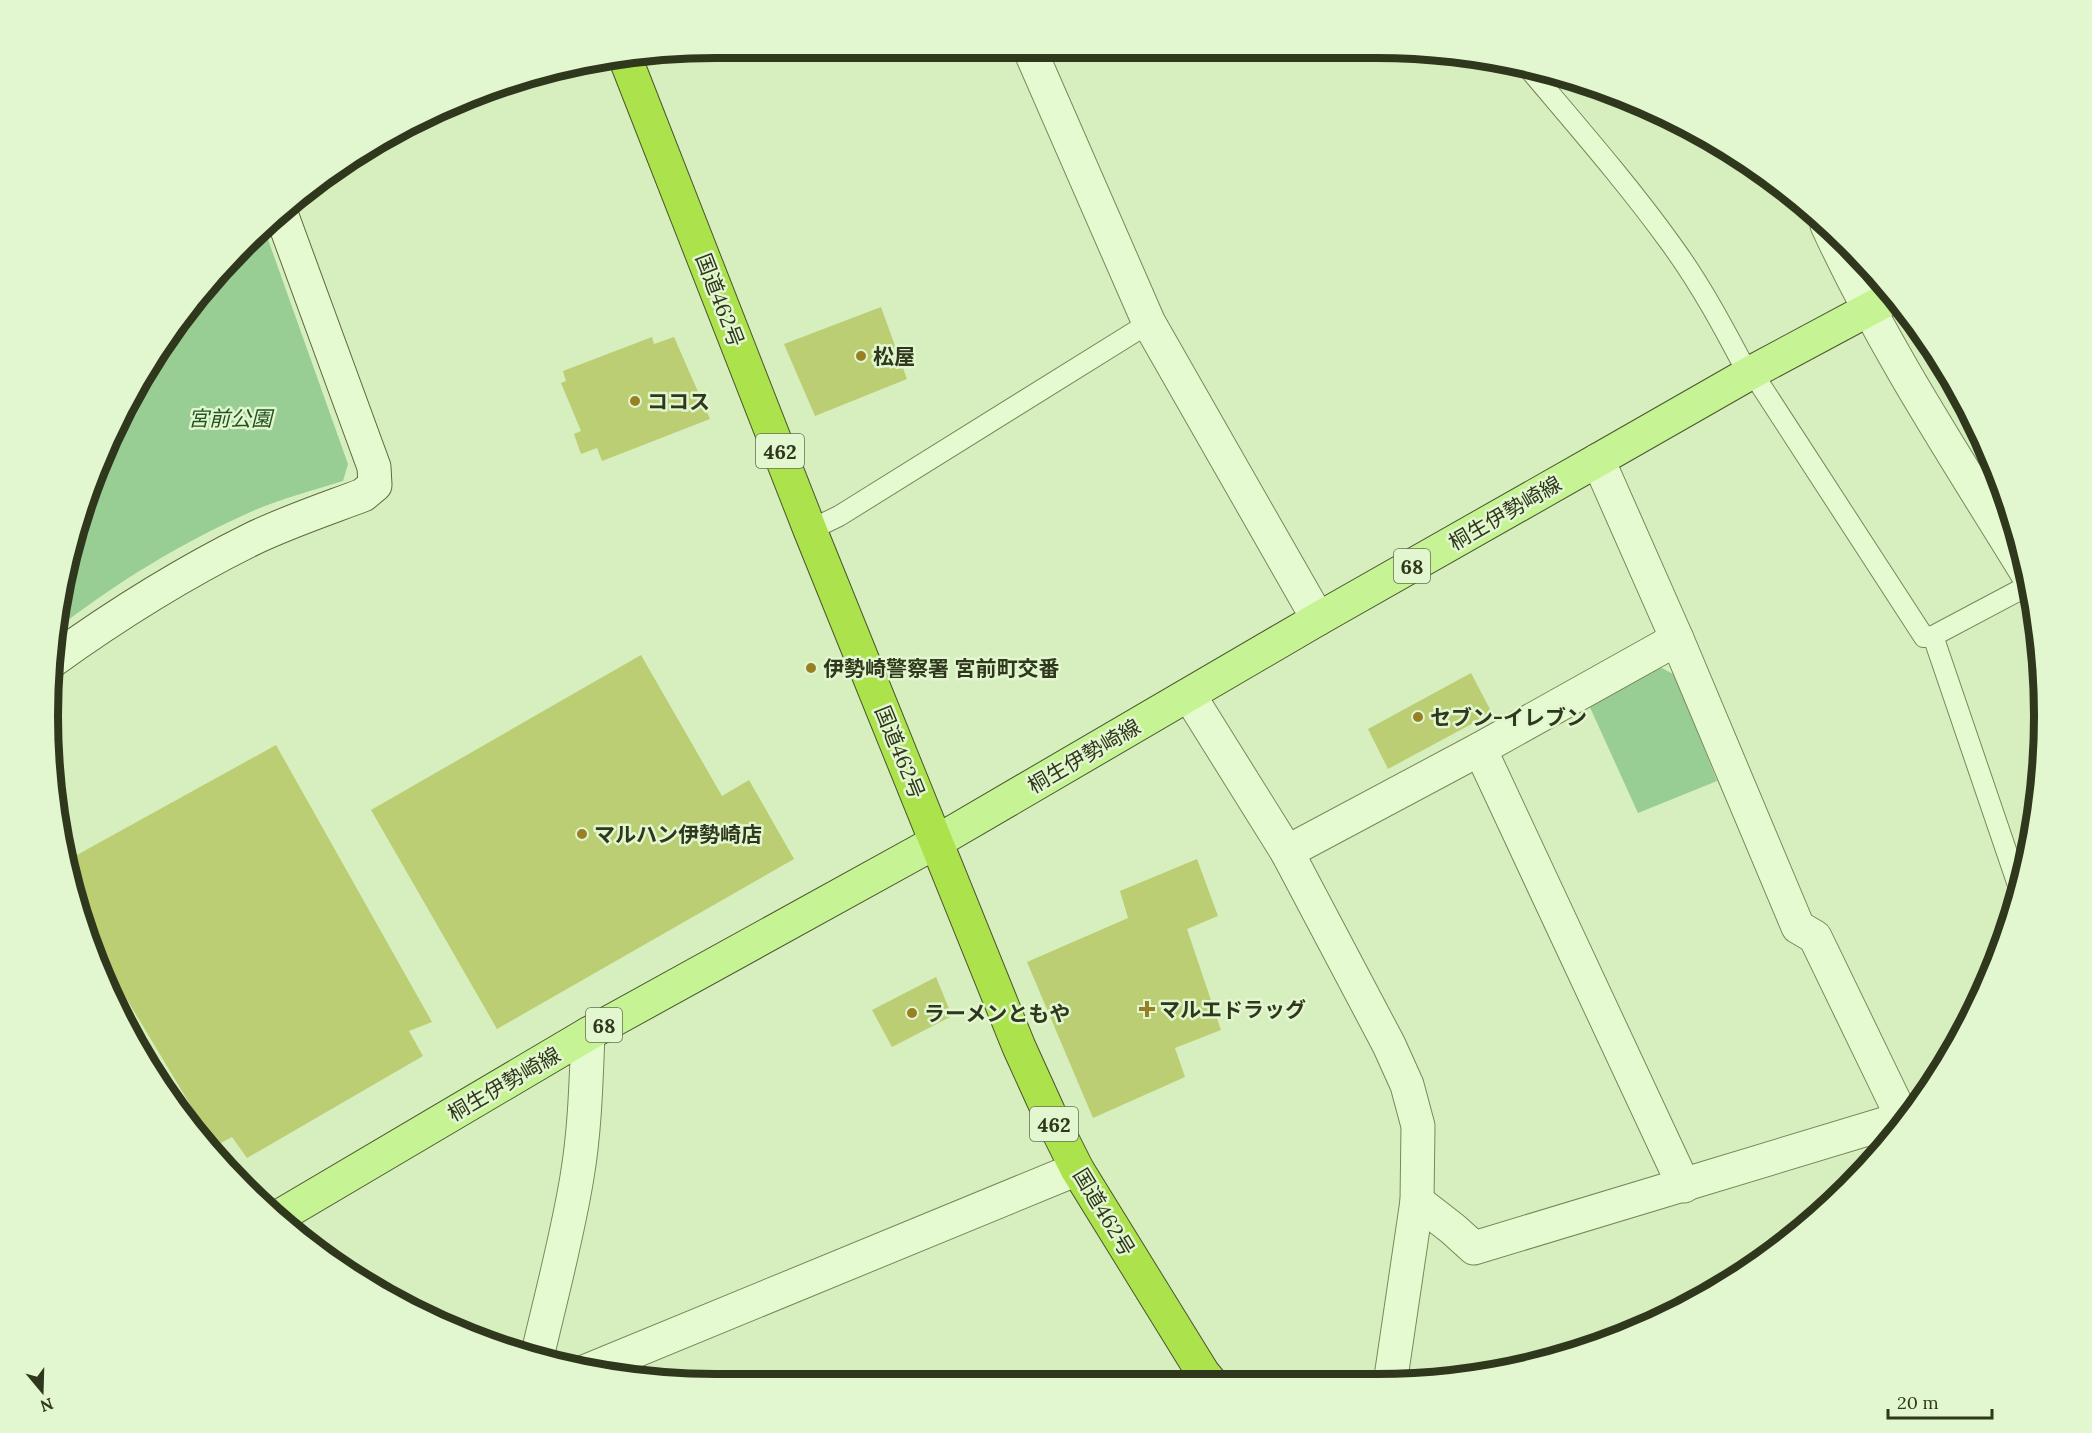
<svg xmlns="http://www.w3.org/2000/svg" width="2092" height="1433" font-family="Lora,'Noto Sans JP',serif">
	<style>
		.green { fill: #98cd93 }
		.building { fill: #bbce73 }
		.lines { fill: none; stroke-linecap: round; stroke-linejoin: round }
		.lane-casing { stroke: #788857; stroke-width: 22 }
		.street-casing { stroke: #788857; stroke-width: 35 }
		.secondary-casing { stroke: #5b693a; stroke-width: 35 }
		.primary-casing { stroke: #4a552c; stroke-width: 35 }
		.highway-casing { stroke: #4a552c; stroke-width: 35 }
		.lane { stroke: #e6fad2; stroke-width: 20 }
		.street { stroke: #e6fad2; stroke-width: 33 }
		.secondary { stroke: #e6fad2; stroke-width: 33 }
		.primary { stroke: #c6f495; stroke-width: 33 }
		.highway { stroke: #ace24c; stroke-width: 33 }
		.poi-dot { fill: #988025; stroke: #e2f6cf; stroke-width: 2 }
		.labels { text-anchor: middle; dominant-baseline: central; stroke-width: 5; stroke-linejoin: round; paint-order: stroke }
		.shield { fill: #e2f6cf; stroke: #657052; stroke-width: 1.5 }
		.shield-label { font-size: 20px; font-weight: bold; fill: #2f371c }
		.street-label { font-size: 21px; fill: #2f371c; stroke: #e2f6cf }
		.poi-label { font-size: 21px; font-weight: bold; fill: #2f371c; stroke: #e2f6cf; text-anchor: start }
		.park-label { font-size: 21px; font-style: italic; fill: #225424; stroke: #e2f6cf }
		.rim { fill: none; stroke: #2f371c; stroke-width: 8 }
	</style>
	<rect width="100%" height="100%" fill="#d7efbf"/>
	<g class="green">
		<path d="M 265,231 L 348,464 L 343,481 C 314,490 283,498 255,510 C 184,541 115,583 54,631 L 99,460 L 138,382 L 214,276 Z"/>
		<path d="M 1658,666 L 1675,675 L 1717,781 L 1638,813 L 1588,703 Z"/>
	</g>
	<g class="building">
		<path d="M 881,307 L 907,379 L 815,416 L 784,344 Z"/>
		<path d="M 652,337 L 654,344 L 674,337 L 710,419 L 602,461 L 597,448 L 581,454 L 574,434 L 581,431 L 561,383 L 566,381 L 563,371 Z"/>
		<path d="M 641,655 L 722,796 L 749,780 L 794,859 L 497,1029 L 371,810 Z"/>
		<path d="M 1471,673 L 1492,713 L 1388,769 L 1368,729 Z"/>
		<path d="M 276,745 L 432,1022 L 409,1031 L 423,1056 L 247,1158 L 232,1137 L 215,1146 L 93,943 L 66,861 Z"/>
		<path d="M 1197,859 L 1218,916 L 1187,929 L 1221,1030 L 1175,1048 L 1185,1077 L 1093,1118 L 1027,962 L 1128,918 L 1120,891 Z"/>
		<path d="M 936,977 L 952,1016 L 892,1047 L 872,1010 Z"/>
	</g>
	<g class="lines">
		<g class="lane-casing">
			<g id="lane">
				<path d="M 1529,69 C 1577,126 1627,183 1671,244 C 1701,285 1725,330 1748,374"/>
				<path d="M 1752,372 L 1924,637 L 1933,636 L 2031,584"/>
				<path d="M 810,530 L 839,516 L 1149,323"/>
				<path d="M 1933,636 L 2019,888"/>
			</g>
		</g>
		<g class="street-casing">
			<g id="street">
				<path d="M 1029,48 L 1149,323 L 1318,619"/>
				<path d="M 1827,225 C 1883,347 1957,459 2027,573"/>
				<path d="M 1598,460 L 1677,639"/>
				<path d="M 1189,695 L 1287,852 L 1389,1045 L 1407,1085 L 1418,1126 L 1417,1201 L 1390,1384"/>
				<path d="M 1480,749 L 1684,1186"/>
				<path d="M 1287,852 L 1480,749 L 1677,639 L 1798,927 L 1815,937 L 1904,1121"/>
				<path d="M 1417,1201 L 1453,1229 L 1474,1248 L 1907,1117"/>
				<path d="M 537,1357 C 551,1297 567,1238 577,1177 C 585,1130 586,1082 588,1034"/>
				<path d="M 584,1372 L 1077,1169"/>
			</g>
		</g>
		<g class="secondary-casing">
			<path id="secondary" d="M 52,661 C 116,615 181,574 252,539 C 287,522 326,509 363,495 L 375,485 L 374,467 L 282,216"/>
		</g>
		<g class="primary-casing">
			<path id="primary" d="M 278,1217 L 588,1034 L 936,842 L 1318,619 L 1598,460 L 1752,372 L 1892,297"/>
		</g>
		<g class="highway-casing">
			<path id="highway" d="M 626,60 L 810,530 L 1019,1047 L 1049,1113 L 1077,1169 L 1203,1373 L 1213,1385"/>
		</g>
		<use href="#lane" class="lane"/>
		<use href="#street" class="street"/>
		<use href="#secondary" class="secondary"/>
		<use href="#primary" class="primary"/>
		<use href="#highway" class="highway"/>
	</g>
	<g class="poi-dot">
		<circle cx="861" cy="356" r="6"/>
		<circle cx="635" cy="401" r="6"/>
		<circle cx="811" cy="668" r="6"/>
		<circle cx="1418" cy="717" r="6"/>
		<circle cx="582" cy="834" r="6"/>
		<path d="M1144 1000h6v6h6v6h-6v6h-6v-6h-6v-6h6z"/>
		<circle cx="912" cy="1013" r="6"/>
	</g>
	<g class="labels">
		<g class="shield">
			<rect x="756" y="434" width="48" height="34" rx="4.5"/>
			<rect x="1394" y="549" width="36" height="34" rx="4.5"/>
			<rect x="586" y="1008" width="36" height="34" rx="4.5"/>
			<rect x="1030" y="1107" width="48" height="34" rx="4.5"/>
		</g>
		<g class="shield-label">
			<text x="780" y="451">462</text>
			<text x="1412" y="566">68</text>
			<text x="604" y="1025">68</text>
			<text x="1054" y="1124">462</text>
		</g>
		<g class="street-label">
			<text transform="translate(720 300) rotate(69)">国道462号</text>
			<text transform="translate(1505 513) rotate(-30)">桐生伊勢崎線</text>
			<text transform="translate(900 752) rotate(68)">国道462号</text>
			<text transform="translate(1084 756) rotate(-30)">桐生伊勢崎線</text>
			<text transform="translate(504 1084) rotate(-30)">桐生伊勢崎線</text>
			<text transform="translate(1104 1212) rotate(59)">国道462号</text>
		</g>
		<g class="poi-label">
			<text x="873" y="356">松屋</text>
			<text x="647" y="401">ココス</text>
			<text x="823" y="668">伊勢崎警察署 宮前町交番</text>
			<text x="1430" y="717">セブン-イレブン</text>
			<text x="594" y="834">マルハン伊勢崎店</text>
			<text x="1159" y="1009">マルエドラッグ</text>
			<text x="924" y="1013">ラーメンともや</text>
		</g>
		<g class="park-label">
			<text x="230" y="418">宮前公園</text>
		</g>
	</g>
	<path d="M0 0H2092V1433H0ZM716 58H1376A658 658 0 0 1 2034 716V716A658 658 0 0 1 1376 1374H716A658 658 0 0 1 58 716V716A658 658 0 0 1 716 58Z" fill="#e2f6cf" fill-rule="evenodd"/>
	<path class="rim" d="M716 58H1376A658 658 0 0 1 2034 716V716A658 658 0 0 1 1376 1374H716A658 658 0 0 1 58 716V716A658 658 0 0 1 716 58Z"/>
	<g transform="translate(42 1391) rotate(161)" stroke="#e2f6cf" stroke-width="4.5" paint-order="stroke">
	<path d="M0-4.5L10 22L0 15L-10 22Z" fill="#2f371c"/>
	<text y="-9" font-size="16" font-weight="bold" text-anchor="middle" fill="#2f371c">N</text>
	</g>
	<path d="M1888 1409v9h104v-9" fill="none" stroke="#2f371c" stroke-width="3"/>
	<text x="1897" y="1409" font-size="18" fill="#2f371c" stroke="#e2f6cf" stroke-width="4.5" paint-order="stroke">20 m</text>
</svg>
